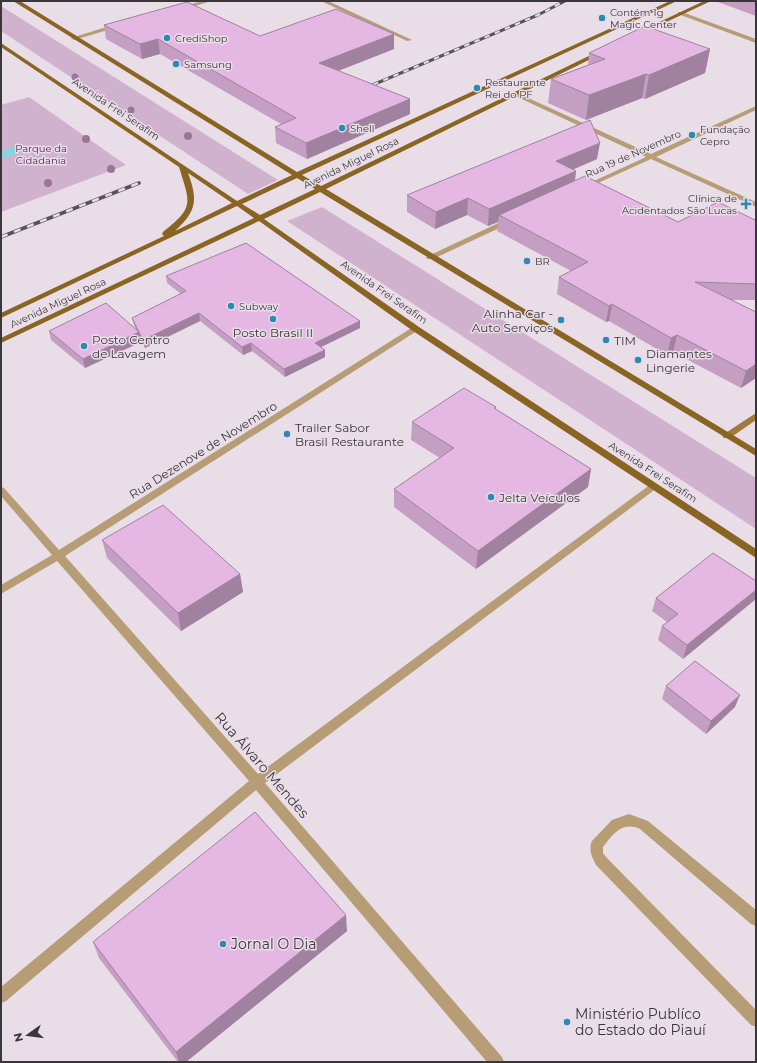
<svg xmlns="http://www.w3.org/2000/svg" width="757" height="1063" font-family="Montserrat,sans-serif">
	<style>
		.green { fill: #d0b2ce }
		.water { fill: #87d4df }
		.lines { fill: none; stroke-linecap: round; stroke-linejoin: round }
		.lane { fill: #b69d75; fill-rule: evenodd }
		.street { fill: #b69d75; fill-rule: evenodd }
		.secondary { fill: #a07a3b; fill-rule: evenodd }
		.primary { fill: #896422; fill-rule: evenodd }
		.rail-far1-casing { stroke: #585358; stroke-width: 3 }
		.rail-casing { stroke: #585358; stroke-width: 3.5 }
		.rail-far1 { stroke: #e9dee8; stroke-width: 2; stroke-dasharray: 5.5; stroke-linecap: butt }
		.rail { stroke: #e9dee8; stroke-width: 2.5; stroke-dasharray: 7; stroke-linecap: butt }
		.tree { fill: #997698 }
		.wall { fill: #c59ec3 }
		.shaded-wall { fill: #a0819f }
		.building { fill: #e5b8e3; stroke: #a0819f }
		.poi-dot { fill: #2b89b5; stroke: #e9dee8; stroke-width: 1.5 }
		.labels { text-anchor: middle; dominant-baseline: central; stroke-width: 3; stroke-linejoin: round; paint-order: stroke }
		.far-poi-label { font-size: 10px; fill: #3a363a; stroke: #e9dee8; text-anchor: start }
		.far-street-label { font-size: 10px; fill: #3a363a; stroke: #e9dee8 }
		.far-park-label { font-size: 10px; fill: #572156; stroke: #e9dee8 }
		.poi-label { font-size: 12px; fill: #3a363a; stroke: #e9dee8; text-anchor: start }
		.street-label { font-size: 12px; fill: #3a363a; stroke: #e9dee8 }
		.near-street-label { font-size: 14px; fill: #3a363a; stroke: #e9dee8 }
		.near-poi-label { font-size: 14px; fill: #3a363a; stroke: #e9dee8; text-anchor: start }
	</style>
	<rect width="100%" height="100%" fill="#e9dee8"/>
	<g class="green">
		<path d="M 1,6 L 278,180 L 248,194 L 1,31 Z"/>
		<path d="M 29,97 L 126,165 L 1,212 L 1,105 Z"/>
		<path d="M 322,207 L 756,478 L 756,529 L 287,221 Z"/>
	</g>
	<path class="water" d="M 21,144 L 29,149 L 1,159 L 1,151 Z"/>
	<g class="lines">
		<path class="lane" d="M 629,814 L 648,821 L 756,910 L 756,926 L 751,924 L 640,829 C 622,821 613,834 603,847 L 603,853 L 606,857 L 756,1010 L 756,1027 L 751,1025 L 596,865 C 592,857 588,850 592,841 L 612,820 Z"/>
		<g class="street">
			<path d="M 202,1 L 211,1 L 182,10 L 179,8 Z"/>
			<path d="M 321,1 L 328,1 L 412,40 L 407,41 Z"/>
			<path d="M 678,12 L 682,12 L 756,39 L 756,43 L 678,14 Z"/>
			<path d="M 116,24 L 119,26 L 118,27 L 74,40 L 71,38 Z"/>
			<path d="M 511,92 L 515,92 L 651,154 L 756,106 L 756,110 L 656,157 L 756,202 L 756,207 L 651,159 L 587,188 L 583,188 L 583,186 L 646,157 L 511,94 Z"/>
			<path d="M 507,219 L 513,219 L 514,221 L 433,259 L 427,259 L 426,257 Z"/>
			<path d="M 413,327 L 416,327 L 420,329 L 65,556 L 258,774 L 651,484 L 657,484 L 659,486 L 657,488 L 265,783 L 502,1057 L 504,1062 L 487,1062 L 256,790 L 6,1001 L 1,1003 L 1,987 L 249,781 L 57,561 L 1,594 L 1,585 L 52,555 L 1,496 L 1,487 L 4,488 L 59,550 Z"/>
		</g>
		<path class="secondary" d="M 756,413 L 756,420 L 730,438 L 724,438 L 722,436 L 724,434 Z"/>
		<g class="primary">
			<path d="M 13,1 L 20,1 L 297,172 L 670,1 L 677,1 L 302,175 L 321,186 L 599,51 L 603,51 L 603,53 L 326,189 L 756,449 L 756,456 L 320,192 L 264,219 L 419,327 L 756,549 L 756,558 L 413,331 L 259,221 L 1,343 L 1,338 L 254,218 L 237,206 L 1,318 L 1,313 L 164,236 L 162,234 L 163,232 C 195,207 190,203 179,167 L 1,47 L 1,43 L 237,201 L 292,175 ZM 188,173 L 232,203 L 175,231 C 197,211 198,200 188,173 ZM 297,178 L 315,189 L 260,215 L 242,204 Z"/>
			<path d="M 704,1 L 711,1 L 641,34 L 636,33 Z"/>
		</g>
		<g class="rail-far1-casing">
			<path id="rail-far1" d="M 363,89 L 538,15 L 565,1"/>
		</g>
		<g class="rail-casing">
			<path id="rail" d="M 1,237 L 139,183"/>
		</g>
		<use href="#rail-far1" class="rail-far1"/>
		<use href="#rail" class="rail"/>
	</g>
	<g class="tree">
		<circle cx="75" cy="77" r="3.5"/>
		<circle cx="131" cy="110" r="3.5"/>
		<circle cx="188" cy="136" r="4"/>
		<circle cx="86" cy="139" r="4"/>
		<circle cx="111" cy="169" r="4"/>
		<circle cx="48" cy="183" r="4"/>
	</g>
	<g class="wall">
		<path d="M 715,1 L 756,1 L 756,16 Z"/>
		<path d="M 104,25 L 260,36 L 394,49 L 338,71 L 410,99 L 410,114 L 307,159 L 276,143 L 275,127 L 281,124 L 160,54 L 142,59 L 106,39 Z"/>
		<path d="M 710,49 L 705,73 L 645,99 L 642,98 L 586,120 L 548,103 L 551,79 L 588,65 L 589,53 Z"/>
		<path d="M 597,159 L 573,169 L 576,171 L 575,181 L 678,222 L 756,219 L 756,300 L 731,300 L 756,312 L 756,378 L 741,388 L 673,352 L 667,355 L 609,321 L 606,322 L 557,294 L 559,277 L 571,271 L 497,231 L 498,222 L 488,226 L 467,215 L 435,229 L 407,212 L 407,195 Z"/>
		<path d="M 166,276 L 360,321 L 360,328 L 321,347 L 325,357 L 285,377 L 252,351 L 243,355 L 200,321 L 145,348 L 140,337 L 141,342 L 85,368 L 51,340 L 49,331 L 136,330 L 134,325 L 132,318 L 181,294 L 167,283 Z"/>
		<path d="M 496,407 L 496,409 L 591,469 L 588,487 L 476,569 L 394,507 L 394,489 L 440,458 L 411,440 L 412,422 Z"/>
		<path d="M 102,540 L 240,574 L 243,592 L 181,631 L 107,558 Z"/>
		<path d="M 756,581 L 683,659 L 658,640 L 662,626 L 667,622 L 652,611 L 656,598 Z"/>
		<path d="M 666,686 L 735,707 L 706,734 L 662,699 Z"/>
		<path d="M 347,931 L 186,1062 L 178,1062 L 99,958 L 93,942 Z"/>
	</g>
	<g class="shaded-wall">
		<path d="M 394,34 L 394,49 L 320,78 L 319,63 Z"/>
		<path d="M 158,39 L 160,54 L 142,59 L 140,44 Z"/>
		<path d="M 710,49 L 705,73 L 645,99 L 649,75 Z"/>
		<path d="M 646,74 L 642,98 L 586,120 L 589,95 Z"/>
		<path d="M 410,99 L 410,114 L 307,159 L 306,143 Z"/>
		<path d="M 600,143 L 597,159 L 554,178 L 556,161 Z"/>
		<path d="M 576,171 L 574,188 L 499,215 L 498,222 L 488,226 L 489,209 Z"/>
		<path d="M 468,198 L 467,215 L 435,229 L 436,212 Z"/>
		<path d="M 612,304 L 609,321 L 606,322 L 609,306 Z"/>
		<path d="M 199,313 L 200,321 L 145,348 L 143,340 Z"/>
		<path d="M 360,321 L 360,328 L 315,350 L 315,343 Z"/>
		<path d="M 139,332 L 141,342 L 85,368 L 83,359 Z"/>
		<path d="M 677,335 L 673,352 L 667,355 L 671,338 Z"/>
		<path d="M 251,343 L 252,351 L 243,355 L 242,347 Z"/>
		<path d="M 325,350 L 325,357 L 285,377 L 284,369 Z"/>
		<path d="M 756,364 L 756,378 L 741,388 L 746,371 Z"/>
		<path d="M 591,469 L 588,487 L 476,569 L 478,551 Z"/>
		<path d="M 240,574 L 243,592 L 181,631 L 178,613 Z"/>
		<path d="M 756,590 L 756,599 L 683,659 L 687,645 Z"/>
		<path d="M 740,695 L 735,707 L 706,734 L 711,721 Z"/>
		<path d="M 346,915 L 347,931 L 186,1062 L 179,1062 L 176,1052 Z"/>
	</g>
	<g class="building">
		<path d="M 187,2 L 260,36 L 336,9 L 394,34 L 319,63 L 410,99 L 306,143 L 275,127 L 296,118 L 158,39 L 140,44 L 104,25 Z"/>
		<path d="M 645,26 L 710,49 L 649,75 L 646,74 L 589,95 L 551,79 L 605,59 L 589,53 Z"/>
		<path d="M 590,120 L 600,143 L 556,161 L 576,171 L 489,209 L 468,198 L 436,212 L 407,195 Z"/>
		<path d="M 585,176 L 678,222 L 718,202 L 755,220 L 756,219 L 756,284 L 695,282 L 756,312 L 756,364 L 746,371 L 677,335 L 671,338 L 612,304 L 609,306 L 559,277 L 588,262 L 499,215 Z"/>
		<path d="M 246,243 L 360,321 L 315,343 L 325,350 L 284,369 L 251,343 L 242,347 L 199,313 L 143,340 L 132,318 L 186,291 L 166,276 Z"/>
		<path d="M 106,303 L 139,332 L 83,359 L 49,331 Z"/>
		<path d="M 464,388 L 496,407 L 494,408 L 591,469 L 478,551 L 394,489 L 454,448 L 412,422 Z"/>
		<path d="M 163,505 L 240,574 L 178,613 L 102,540 Z"/>
		<path d="M 713,553 L 756,581 L 756,590 L 687,645 L 662,626 L 678,614 L 656,598 Z"/>
		<path d="M 695,661 L 740,695 L 711,721 L 666,686 Z"/>
		<path d="M 255,812 L 346,915 L 176,1052 L 93,942 Z"/>
	</g>
	<g class="poi-dot">
		<circle cx="602" cy="18" r="4"/>
		<circle cx="167" cy="38" r="4"/>
		<circle cx="176" cy="64" r="4"/>
		<circle cx="477" cy="88" r="4"/>
		<circle cx="342" cy="128" r="4"/>
		<circle cx="692" cy="135" r="4"/>
		<path d="M744 198h4v4h4v4h-4v4h-4v-4h-4v-4h4z"/>
		<circle cx="527" cy="261" r="4"/>
		<circle cx="231" cy="306" r="4"/>
		<circle cx="273" cy="319" r="4"/>
		<circle cx="561" cy="320" r="4"/>
		<circle cx="606" cy="340" r="4"/>
		<circle cx="84" cy="346" r="4"/>
		<circle cx="638" cy="360" r="4"/>
		<circle cx="287" cy="434" r="4"/>
		<circle cx="491" cy="497" r="4"/>
		<circle cx="223" cy="944" r="4"/>
		<circle cx="567" cy="1022" r="4"/>
	</g>
	<g class="labels">
		<g class="far-poi-label">
			<text x="610" y="12">Contém 1g<tspan x="610" dy="12">Magic Center</tspan></text>
			<text x="175" y="38">CrediShop</text>
			<text x="184" y="64">Samsung</text>
			<text x="485" y="82">Restaurante<tspan x="485" dy="12">Rei do PF</tspan></text>
			<text x="350" y="128">Shell</text>
			<text x="700" y="129">Fundação<tspan x="700" dy="12">Cepro</tspan></text>
			<text x="737" y="198" text-anchor="end">Clínica de<tspan x="737" dy="12">Acidentados São Lucas</tspan></text>
			<text x="535" y="261">BR</text>
			<text x="239" y="306">Subway</text>
		</g>
		<g class="far-street-label">
			<text transform="translate(116 109) rotate(34)">Avenida Frei Serafim</text>
			<text transform="translate(633 154) rotate(-24)">Rua 19 de Novembro</text>
			<text transform="translate(351 163) rotate(-26)">Avenida Miguel Rosa</text>
			<text transform="translate(384 292) rotate(35)">Avenida Frei Serafim</text>
			<text transform="translate(58 303) rotate(-25)">Avenida Miguel Rosa</text>
			<text transform="translate(653 472) rotate(33)">Avenida Frei Serafim</text>
		</g>
		<g class="far-park-label">
			<text x="41" y="148">Parque da<tspan x="41" dy="12">Cidadania</tspan></text>
		</g>
		<g class="poi-label">
			<text x="553" y="313" text-anchor="end">Alinha Car -<tspan x="553" dy="14">Auto Serviços</tspan></text>
			<text x="273" y="332" text-anchor="middle">Posto Brasil II</text>
			<text x="92" y="339">Posto Centro<tspan x="92" dy="14">de Lavagem</tspan></text>
			<text x="614" y="340">TIM</text>
			<text x="646" y="353">Diamantes<tspan x="646" dy="14">Lingerie</tspan></text>
			<text x="295" y="427">Trailer Sabor<tspan x="295" dy="14">Brasil Restaurante</tspan></text>
			<text x="499" y="497">Jelta Veículos</text>
		</g>
		<g class="street-label">
			<text transform="translate(203 450) rotate(-32)">Rua Dezenove de Novembro</text>
		</g>
		<g class="near-street-label">
			<text transform="translate(262 765) rotate(49)">Rua Álvaro Mendes</text>
		</g>
		<g class="near-poi-label">
			<text x="231" y="944">Jornal O Dia</text>
			<text x="575" y="1014">Ministério Publíco<tspan x="575" dy="16">do Estado do Piauí</tspan></text>
		</g>
	</g>
	<rect width="757" height="1063" fill="none" stroke="#3a363a" stroke-width="4"/>
	<g transform="translate(28 1035) rotate(256)" stroke="#e9dee8" stroke-width="3" paint-order="stroke">
	<path d="M0-3L7 15L0 10L-7 15Z" fill="#3a363a"/>
	<text y="-6" font-size="11" font-weight="bold" text-anchor="middle" fill="#3a363a">N</text>
	</g>
</svg>
